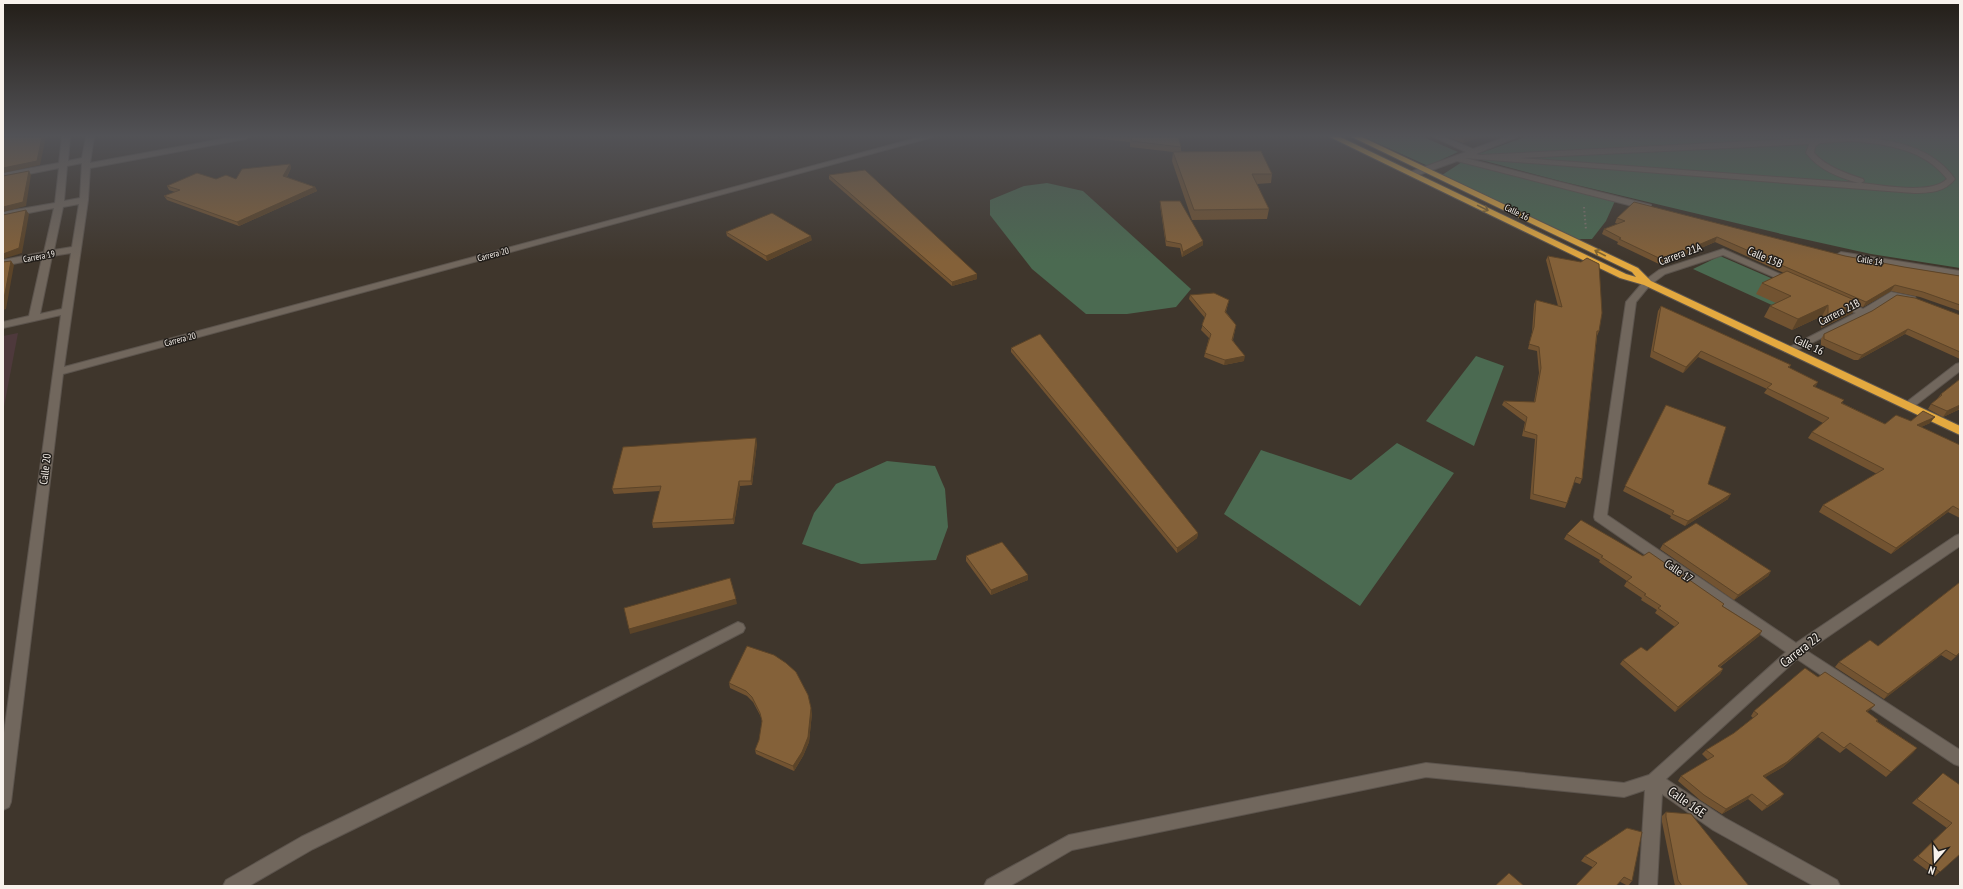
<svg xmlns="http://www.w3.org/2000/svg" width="1963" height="889" font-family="'PT Sans Narrow',sans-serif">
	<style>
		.education { fill: #4e393c }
		.green { fill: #4b6a51 }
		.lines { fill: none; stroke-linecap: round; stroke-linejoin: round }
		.minor-casing { stroke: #5c544d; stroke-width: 2 }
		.highway-casing { stroke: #5c544d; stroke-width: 2 }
		.path { stroke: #807870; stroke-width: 2; stroke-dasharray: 1.5 2.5; stroke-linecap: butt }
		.minor { fill: #71675d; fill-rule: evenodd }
		.highway { fill: #e4a93f; fill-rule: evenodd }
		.wall { fill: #725331 }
		.shaded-wall { fill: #5c4428 }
		.building { fill: #846139; stroke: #5c4428 }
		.oneway { stroke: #83642c }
		.labels { text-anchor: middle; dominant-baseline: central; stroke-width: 3; stroke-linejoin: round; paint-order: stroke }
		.far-street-label { font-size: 9px; fill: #f8f2ec; stroke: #221e1a }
		.street-label { font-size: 11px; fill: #f8f2ec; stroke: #221e1a }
		.near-street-label { font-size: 13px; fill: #f8f2ec; stroke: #221e1a }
	</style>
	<rect width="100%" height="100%" fill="#3f362c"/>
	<path class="education" d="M 18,333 L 3,412 L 3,336 Z"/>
	<g class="green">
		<path d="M 1364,137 L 1423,137 L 1458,152 L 1428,166 Z"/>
		<path d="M 1525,137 L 1960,137 L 1960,268 L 1871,254 L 1790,236 L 1560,181 L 1470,157 Z"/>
		<path d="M 1462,162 L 1615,201 L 1606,221 L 1592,239 L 1578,239 L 1442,175 Z"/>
		<path d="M 1047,183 L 1083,191 L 1191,289 L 1176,307 L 1127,314 L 1086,314 L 1032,269 L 990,215 L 990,200 L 1024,186 Z"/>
		<path d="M 1720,256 L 1808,294 L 1783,310 L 1693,269 Z"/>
		<path d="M 1476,356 L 1504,366 L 1474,446 L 1426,421 Z"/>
		<path d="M 1397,443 L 1454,473 L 1360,606 L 1224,514 L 1261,450 L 1351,480 Z"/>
		<path d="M 887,461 L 935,466 L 945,489 L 948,527 L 936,560 L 861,564 L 802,544 L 814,513 L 836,484 Z"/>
	</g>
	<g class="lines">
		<g class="minor-casing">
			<g id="minor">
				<path d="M 62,137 L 70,137 L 68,161 L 82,158 L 86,137 L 94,137 L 90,163 L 232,137 L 249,137 L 245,139 L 90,168 L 88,200 L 64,367 L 920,137 L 933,137 L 63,374 L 11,802 L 9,807 L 3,810 L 3,740 L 61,315 L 3,328 L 3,322 L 29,316 L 42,258 L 3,266 L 3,260 L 44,252 L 54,208 L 3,218 L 3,212 L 55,203 L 59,168 L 3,179 L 3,173 L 59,163 ZM 82,163 L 80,198 L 64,201 L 67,166 ZM 79,204 L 72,247 L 54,250 L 63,207 ZM 71,253 L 62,309 L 40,314 L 52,256 Z"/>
				<path d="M 1434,137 L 1444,137 L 1473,149 L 1506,137 L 1517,137 L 1476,154 L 1480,155 L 1832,137 C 1876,137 1928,140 1955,179 C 1945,192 1930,193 1914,193 L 1465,158 L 1651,205 L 1651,209 L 1648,210 L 1457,161 L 1416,176 L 1410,176 L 1410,172 L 1466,152 ZM 1851,141 C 1886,144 1924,149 1947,179 C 1931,195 1882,185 1861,183 L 1864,181 L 1863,179 C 1845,173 1827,167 1814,153 L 1815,147 L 1820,143 ZM 1809,144 L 1806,153 C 1819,170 1839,178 1859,183 L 1520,158 Z"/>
				<path d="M 1723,249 L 1798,282 L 1793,285 L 1790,284 L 1723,255 L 1665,274 L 1650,285 L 1636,302 L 1607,515 L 1796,643 L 1955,536 L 1960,534 L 1960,546 L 1807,651 L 1960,750 L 1960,766 L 1954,764 L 1797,659 L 1666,779 L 1725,818 L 1837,880 L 1840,886 L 1814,886 L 1713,830 L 1662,794 L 1657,886 L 1639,886 L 1645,790 L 1624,797 L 1426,777 L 1072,850 L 1010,886 L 984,886 L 987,880 L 1069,835 L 1426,763 L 1624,783 L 1649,775 L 1786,652 L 1595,520 L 1594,517 L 1626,302 L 1644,281 L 1659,270 Z"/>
				<path d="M 1841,252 L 1960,271 L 1960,277 L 1838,257 L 1836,255 Z"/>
				<path d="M 1891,292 L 1915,297 L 1916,299 L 1911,302 L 1893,298 L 1868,315 L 1793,352 L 1785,352 L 1784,350 L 1856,313 L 1837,305 L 1836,303 L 1837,301 L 1845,301 L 1863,309 Z"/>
				<path d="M 1960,363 L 1960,371 L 1912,408 L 1904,408 L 1902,406 L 1904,404 L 1956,364 Z"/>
				<path d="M 738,622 L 743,624 L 745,628 L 743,632 L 531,742 L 313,849 L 249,886 L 223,886 L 226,880 L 301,837 L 519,732 Z"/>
			</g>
		</g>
		<g class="highway-casing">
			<path id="highway" d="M 1330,137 L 1340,137 L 1626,274 L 1636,277 L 1632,272 L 1352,137 L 1362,137 L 1638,268 L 1651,281 L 1960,426 L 1960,435 L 1644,285 L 1620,278 Z"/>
		</g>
		<path class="path" d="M 1584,207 L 1586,230"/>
		<use href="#minor" class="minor"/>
		<use href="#highway" class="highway"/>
	</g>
	<g class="wall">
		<path d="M 763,137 L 776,137 L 775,138 Z"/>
		<path d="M 1083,137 L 1178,137 L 1181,147 L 1181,151 L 1272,174 L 1271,183 L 1257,184 L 1269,209 L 1267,219 L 1192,220 L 1172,161 L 1173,152 L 1130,147 L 1130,142 Z"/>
		<path d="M 1448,137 L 1481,137 L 1463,143 Z"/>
		<path d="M 290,164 L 291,168 L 287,177 L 315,187 L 317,191 L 239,226 L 167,200 L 164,196 L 175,192 L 169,190 L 167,186 L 216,179 L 236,179 Z"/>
		<path d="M 829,175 L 977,274 L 977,279 L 952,286 L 829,179 Z"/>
		<path d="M 1160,201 L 1203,245 L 1182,257 L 1180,248 L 1166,246 L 1160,205 Z"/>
		<path d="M 1617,218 L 1845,256 L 1904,267 L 1960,276 L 1960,311 L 1920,297 L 1891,291 L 1863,307 L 1857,305 L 1852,313 L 1821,328 L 1822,316 L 1792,330 L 1764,317 L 1770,306 L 1776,303 L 1756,294 L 1762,283 L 1784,273 L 1715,242 L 1661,265 L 1617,244 L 1618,242 L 1602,234 L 1604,229 L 1618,224 L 1615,223 Z"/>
		<path d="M 726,232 L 812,240 L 767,261 L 727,236 Z"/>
		<path d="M 1548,256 L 1599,331 L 1597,336 L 1582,479 L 1580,484 L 1574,482 L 1567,503 L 1565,508 L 1530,499 L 1535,439 L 1522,436 L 1525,422 L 1502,405 L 1504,401 L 1534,402 L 1539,373 L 1537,351 L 1528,349 L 1532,332 L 1534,304 L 1536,300 L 1558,306 L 1546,260 Z"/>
		<path d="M 1190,295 L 1229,300 L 1226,312 L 1236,325 L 1233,340 L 1244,361 L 1224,365 L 1204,357 L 1205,353 L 1209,338 L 1201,330 L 1205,318 L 1189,299 Z"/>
		<path d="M 1661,306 L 1791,365 L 1789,368 L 1818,382 L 1815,387 L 1844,400 L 1842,403 L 1885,424 L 1911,421 L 1930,423 L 1921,427 L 1960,445 L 1960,518 L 1948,512 L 1891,554 L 1819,512 L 1823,505 L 1877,474 L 1808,438 L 1812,432 L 1823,423 L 1764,393 L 1767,389 L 1698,357 L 1683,373 L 1650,357 L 1658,311 Z"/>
		<path d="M 1960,315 L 1960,359 L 1905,334 L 1858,360 L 1854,360 L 1821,345 L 1821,339 L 1824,334 Z"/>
		<path d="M 1011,348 L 1198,533 L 1197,538 L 1177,553 L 1011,352 Z"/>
		<path d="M 1960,379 L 1960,410 L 1958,410 L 1943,417 L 1928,409 L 1931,404 L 1937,399 L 1941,394 Z"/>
		<path d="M 1666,405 L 1708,484 L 1728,499 L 1685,526 L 1670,518 L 1671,516 L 1623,491 Z"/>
		<path d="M 757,443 L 752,485 L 740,486 L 734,524 L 653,528 L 652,523 L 660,491 L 614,494 L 612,489 Z"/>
		<path d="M 1567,534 L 1724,604 L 1723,606 L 1762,631 L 1759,636 L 1720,667 L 1723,669 L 1720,674 L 1675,712 L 1620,664 L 1623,660 L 1647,651 L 1675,627 L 1655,613 L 1657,610 L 1641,600 L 1642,598 L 1624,586 L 1627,581 L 1599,562 L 1600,560 L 1564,539 Z"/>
		<path d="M 1663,544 L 1771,571 L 1768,576 L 1734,600 L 1660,549 Z"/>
		<path d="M 966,556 L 1028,580 L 991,595 L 966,561 Z"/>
		<path d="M 1960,582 L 1960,653 L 1951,661 L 1941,655 L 1884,699 L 1835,667 L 1839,662 L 1878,646 Z"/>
		<path d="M 1818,677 L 1875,705 L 1867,712 L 1878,720 L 1877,721 L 1917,748 L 1886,777 L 1846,748 L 1840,753 L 1818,737 L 1783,767 L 1765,777 L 1780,799 L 1762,811 L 1748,799 L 1722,814 L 1700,800 L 1678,781 L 1681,776 L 1708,760 L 1702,754 L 1706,750 L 1734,733 L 1753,718 L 1751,716 L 1754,711 Z"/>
		<path d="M 729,683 L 812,713 L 809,742 L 803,756 L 794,771 L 756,754 L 755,750 L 759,740 L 762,721 L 761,717 L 753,702 L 747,696 L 730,688 Z"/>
		<path d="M 1943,773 L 1960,854 L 1935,876 L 1913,860 L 1947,828 L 1912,803 Z"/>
		<path d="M 1666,812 L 1749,886 L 1675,886 L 1662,822 L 1662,816 Z"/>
		<path d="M 1585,856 L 1632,881 L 1628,886 L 1581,861 Z"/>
	</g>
	<g class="shaded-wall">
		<path d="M 42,137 L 46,137 L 40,165 L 3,173 L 3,168 Z"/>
		<path d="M 1470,137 L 1481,137 L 1463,143 L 1464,139 Z"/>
		<path d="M 290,164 L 291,168 L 285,180 L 283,176 Z"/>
		<path d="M 29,171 L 31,175 L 26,206 L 3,212 L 3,207 Z"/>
		<path d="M 315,187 L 317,191 L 239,226 L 237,222 Z"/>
		<path d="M 26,210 L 29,214 L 22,253 L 3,259 L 3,254 Z"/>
		<path d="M 811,236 L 812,240 L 767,261 L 766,256 Z"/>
		<path d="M 1717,237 L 1715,242 L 1661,265 L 1663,260 Z"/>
		<path d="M 1203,241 L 1203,245 L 1182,257 L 1183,252 Z"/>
		<path d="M 11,261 L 14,265 L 6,309 L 3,310 L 3,304 Z"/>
		<path d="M 977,274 L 977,279 L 952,286 L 952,282 Z"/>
		<path d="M 1895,285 L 1891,291 L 1863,307 L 1866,302 Z"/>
		<path d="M 1859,302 L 1852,313 L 1821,328 L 1828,317 Z"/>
		<path d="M 1828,305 L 1822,316 L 1792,330 L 1798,319 Z"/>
		<path d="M 1908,329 L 1905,334 L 1858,360 L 1862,355 Z"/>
		<path d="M 1701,351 L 1698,357 L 1683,373 L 1686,367 Z"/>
		<path d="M 1245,356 L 1244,361 L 1224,365 L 1225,360 Z"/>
		<path d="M 1818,382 L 1815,388 L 1813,386 Z"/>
		<path d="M 1960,405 L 1960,407 L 1958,410 L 1943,417 L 1947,411 Z"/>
		<path d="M 1935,417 L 1930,423 L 1912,431 L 1917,425 Z"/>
		<path d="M 756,438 L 757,443 L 752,485 L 751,481 Z"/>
		<path d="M 739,481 L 740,486 L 734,524 L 733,519 Z"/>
		<path d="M 1731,494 L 1728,499 L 1685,526 L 1688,521 Z"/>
		<path d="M 1953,506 L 1948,512 L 1891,554 L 1896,548 Z"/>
		<path d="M 1198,533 L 1197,538 L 1177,553 L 1177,548 Z"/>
		<path d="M 1771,571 L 1768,576 L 1734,600 L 1738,595 Z"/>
		<path d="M 1028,575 L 1028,580 L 991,595 L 991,590 Z"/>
		<path d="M 736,599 L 737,604 L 630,634 L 629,629 Z"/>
		<path d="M 1762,631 L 1759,636 L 1714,671 L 1718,666 Z"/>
		<path d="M 1946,650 L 1941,655 L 1884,699 L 1888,694 Z"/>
		<path d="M 1960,652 L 1960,653 L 1951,661 Z"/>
		<path d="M 1723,669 L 1720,674 L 1675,712 L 1678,707 Z"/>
		<path d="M 1875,705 L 1870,710 L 1862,716 L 1866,711 Z"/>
		<path d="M 811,708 L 812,713 L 809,742 L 803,756 L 794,771 L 793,766 Z"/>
		<path d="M 1822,732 L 1818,737 L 1783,767 L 1759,781 L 1763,776 Z"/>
		<path d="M 1917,748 L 1913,753 L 1886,777 L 1891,772 Z"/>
		<path d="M 1752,794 L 1748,799 L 1722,814 L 1726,809 Z"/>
		<path d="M 1784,794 L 1780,799 L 1762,811 L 1767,806 Z"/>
	</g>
	<g class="building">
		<path d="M 6,137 L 42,137 L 37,161 L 3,168 L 3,138 Z"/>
		<path d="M 1132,137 L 1178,137 L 1181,147 L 1131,141 Z"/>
		<path d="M 1459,137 L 1470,137 L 1464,139 Z"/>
		<path d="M 1261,151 L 1272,174 L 1252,174 L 1269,209 L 1194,210 L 1173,152 Z"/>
		<path d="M 290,164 L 283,176 L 315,187 L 237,222 L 164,196 L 180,190 L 167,186 L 197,173 L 216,179 L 226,175 L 236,179 L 242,169 Z"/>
		<path d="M 865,170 L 977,274 L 952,282 L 829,175 Z"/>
		<path d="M 29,171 L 23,202 L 3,207 L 3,176 Z"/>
		<path d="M 1160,201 L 1180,201 L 1203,241 L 1183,252 L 1181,244 L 1166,241 Z"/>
		<path d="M 1634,202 L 1845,256 L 1904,267 L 1960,276 L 1960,305 L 1923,292 L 1895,285 L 1866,302 L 1717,237 L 1663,260 L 1619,239 L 1621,238 L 1604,229 L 1625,221 L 1617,218 Z"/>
		<path d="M 26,210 L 19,248 L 3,254 L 3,215 Z"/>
		<path d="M 772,213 L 811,236 L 766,256 L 726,232 Z"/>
		<path d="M 1548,256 L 1581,262 L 1587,258 L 1599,264 L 1602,313 L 1599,331 L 1597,331 L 1582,479 L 1576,477 L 1567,503 L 1533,494 L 1537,435 L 1524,431 L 1527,417 L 1504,401 L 1535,402 L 1541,368 L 1539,347 L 1529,344 L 1534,327 L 1536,300 L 1562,307 Z"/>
		<path d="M 11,261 L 3,304 L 3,262 Z"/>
		<path d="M 1787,271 L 1859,302 L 1828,317 L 1828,305 L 1798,319 L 1770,306 L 1791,296 L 1762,283 Z"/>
		<path d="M 1214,293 L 1229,300 L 1225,312 L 1236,325 L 1232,340 L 1245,356 L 1225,360 L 1205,353 L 1211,334 L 1202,325 L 1206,314 L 1190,295 Z"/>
		<path d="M 1897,295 L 1915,298 L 1960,315 L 1960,352 L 1908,329 L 1862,355 L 1858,354 L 1824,339 L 1824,334 L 1872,311 Z"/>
		<path d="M 1661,306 L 1791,365 L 1788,367 L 1818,382 L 1813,386 L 1844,400 L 1841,403 L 1885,424 L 1896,415 L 1911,421 L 1923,411 L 1935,417 L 1917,425 L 1960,445 L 1960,510 L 1953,506 L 1896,548 L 1823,505 L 1884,469 L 1812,432 L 1829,418 L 1767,388 L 1772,384 L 1701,351 L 1686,367 L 1653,351 Z"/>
		<path d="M 1040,334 L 1198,533 L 1177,548 L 1011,348 Z"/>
		<path d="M 1960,379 L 1960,405 L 1947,411 L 1931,404 L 1942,395 L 1941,394 Z"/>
		<path d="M 1666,405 L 1726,427 L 1708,484 L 1731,494 L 1688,521 L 1672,514 L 1674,511 L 1625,486 Z"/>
		<path d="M 756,438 L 751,481 L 739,481 L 733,519 L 652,523 L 661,486 L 612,489 L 623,447 Z"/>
		<path d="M 1581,520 L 1643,556 L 1649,552 L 1724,604 L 1722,606 L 1762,631 L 1718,666 L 1723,669 L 1678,707 L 1623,660 L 1641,647 L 1647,651 L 1679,623 L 1658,608 L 1661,606 L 1644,595 L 1646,594 L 1627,581 L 1632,577 L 1601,557 L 1603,556 L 1567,534 Z"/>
		<path d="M 1696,523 L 1771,571 L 1738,595 L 1663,544 Z"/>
		<path d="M 1002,542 L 1028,575 L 991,590 L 966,556 Z"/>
		<path d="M 730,578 L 736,599 L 629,629 L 624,608 Z"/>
		<path d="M 1960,582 L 1960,652 L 1956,656 L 1946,650 L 1888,694 L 1839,662 L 1870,640 L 1878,646 Z"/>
		<path d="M 747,646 L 774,655 L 786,663 L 796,672 L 808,695 L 811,708 L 808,737 L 802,752 L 793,766 L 755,750 L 759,740 L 762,721 L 760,713 L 752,697 L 746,691 L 729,683 Z"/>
		<path d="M 1805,668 L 1818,677 L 1825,672 L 1875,705 L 1866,711 L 1878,720 L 1876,721 L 1917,748 L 1891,772 L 1850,743 L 1844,748 L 1822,732 L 1787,762 L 1763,776 L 1784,794 L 1767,806 L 1752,794 L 1726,809 L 1704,795 L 1681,776 L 1714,756 L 1706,750 L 1734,733 L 1758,714 L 1754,711 Z"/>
		<path d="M 1943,773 L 1960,785 L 1960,854 L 1940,872 L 1918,856 L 1952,823 L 1917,799 Z"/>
		<path d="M 1666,812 L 1691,814 L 1749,886 L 1682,886 L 1678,880 L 1666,817 Z"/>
		<path d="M 1627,828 L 1642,832 L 1632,881 L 1624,877 L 1616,886 L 1575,886 L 1597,863 L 1585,856 Z"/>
		<path d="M 1509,873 L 1524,886 L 1495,886 Z"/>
	</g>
	<defs><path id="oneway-shaft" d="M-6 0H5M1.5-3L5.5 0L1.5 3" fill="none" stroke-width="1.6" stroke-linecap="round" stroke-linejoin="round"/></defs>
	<g class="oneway">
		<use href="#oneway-shaft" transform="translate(1483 208) rotate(26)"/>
		<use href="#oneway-shaft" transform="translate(1600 253) rotate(-153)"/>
	</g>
	<linearGradient id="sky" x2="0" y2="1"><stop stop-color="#231e18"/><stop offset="0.52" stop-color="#525256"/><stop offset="1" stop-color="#525256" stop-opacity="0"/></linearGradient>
	<rect width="1963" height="261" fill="url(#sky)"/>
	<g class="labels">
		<g class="far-street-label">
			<text transform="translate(1517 212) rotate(26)">Calle 16</text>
			<text transform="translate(493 254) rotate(-15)">Carrera 20</text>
			<text transform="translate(39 256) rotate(-11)">Carrera 19</text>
			<text transform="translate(1870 260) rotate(9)">Calle 14</text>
			<text transform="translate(180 339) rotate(-15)">Carrera 20</text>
		</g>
		<g class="street-label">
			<text transform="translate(1680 254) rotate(-20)">Carrera 21A</text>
			<text transform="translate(1765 257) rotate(23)">Calle 15B</text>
			<text transform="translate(1839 312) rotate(-27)">Carrera 21B</text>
			<text transform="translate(1809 345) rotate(25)">Calle 16</text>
			<text transform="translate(45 469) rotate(-83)">Calle 20</text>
			<text transform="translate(1679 571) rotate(34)">Calle 17</text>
		</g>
		<g class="near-street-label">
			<text transform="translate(1800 650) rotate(-38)">Carrera 22</text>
			<text transform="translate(1687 802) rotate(35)">Calle 16E</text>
		</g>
	</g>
	<rect width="1963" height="889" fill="none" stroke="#f8f2ec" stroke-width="8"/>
	<g transform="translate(1935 861) rotate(199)" stroke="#221e1a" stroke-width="3" paint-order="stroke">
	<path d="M0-3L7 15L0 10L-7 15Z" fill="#f8f2ec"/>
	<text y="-6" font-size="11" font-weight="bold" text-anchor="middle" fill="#f8f2ec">N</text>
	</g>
</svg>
